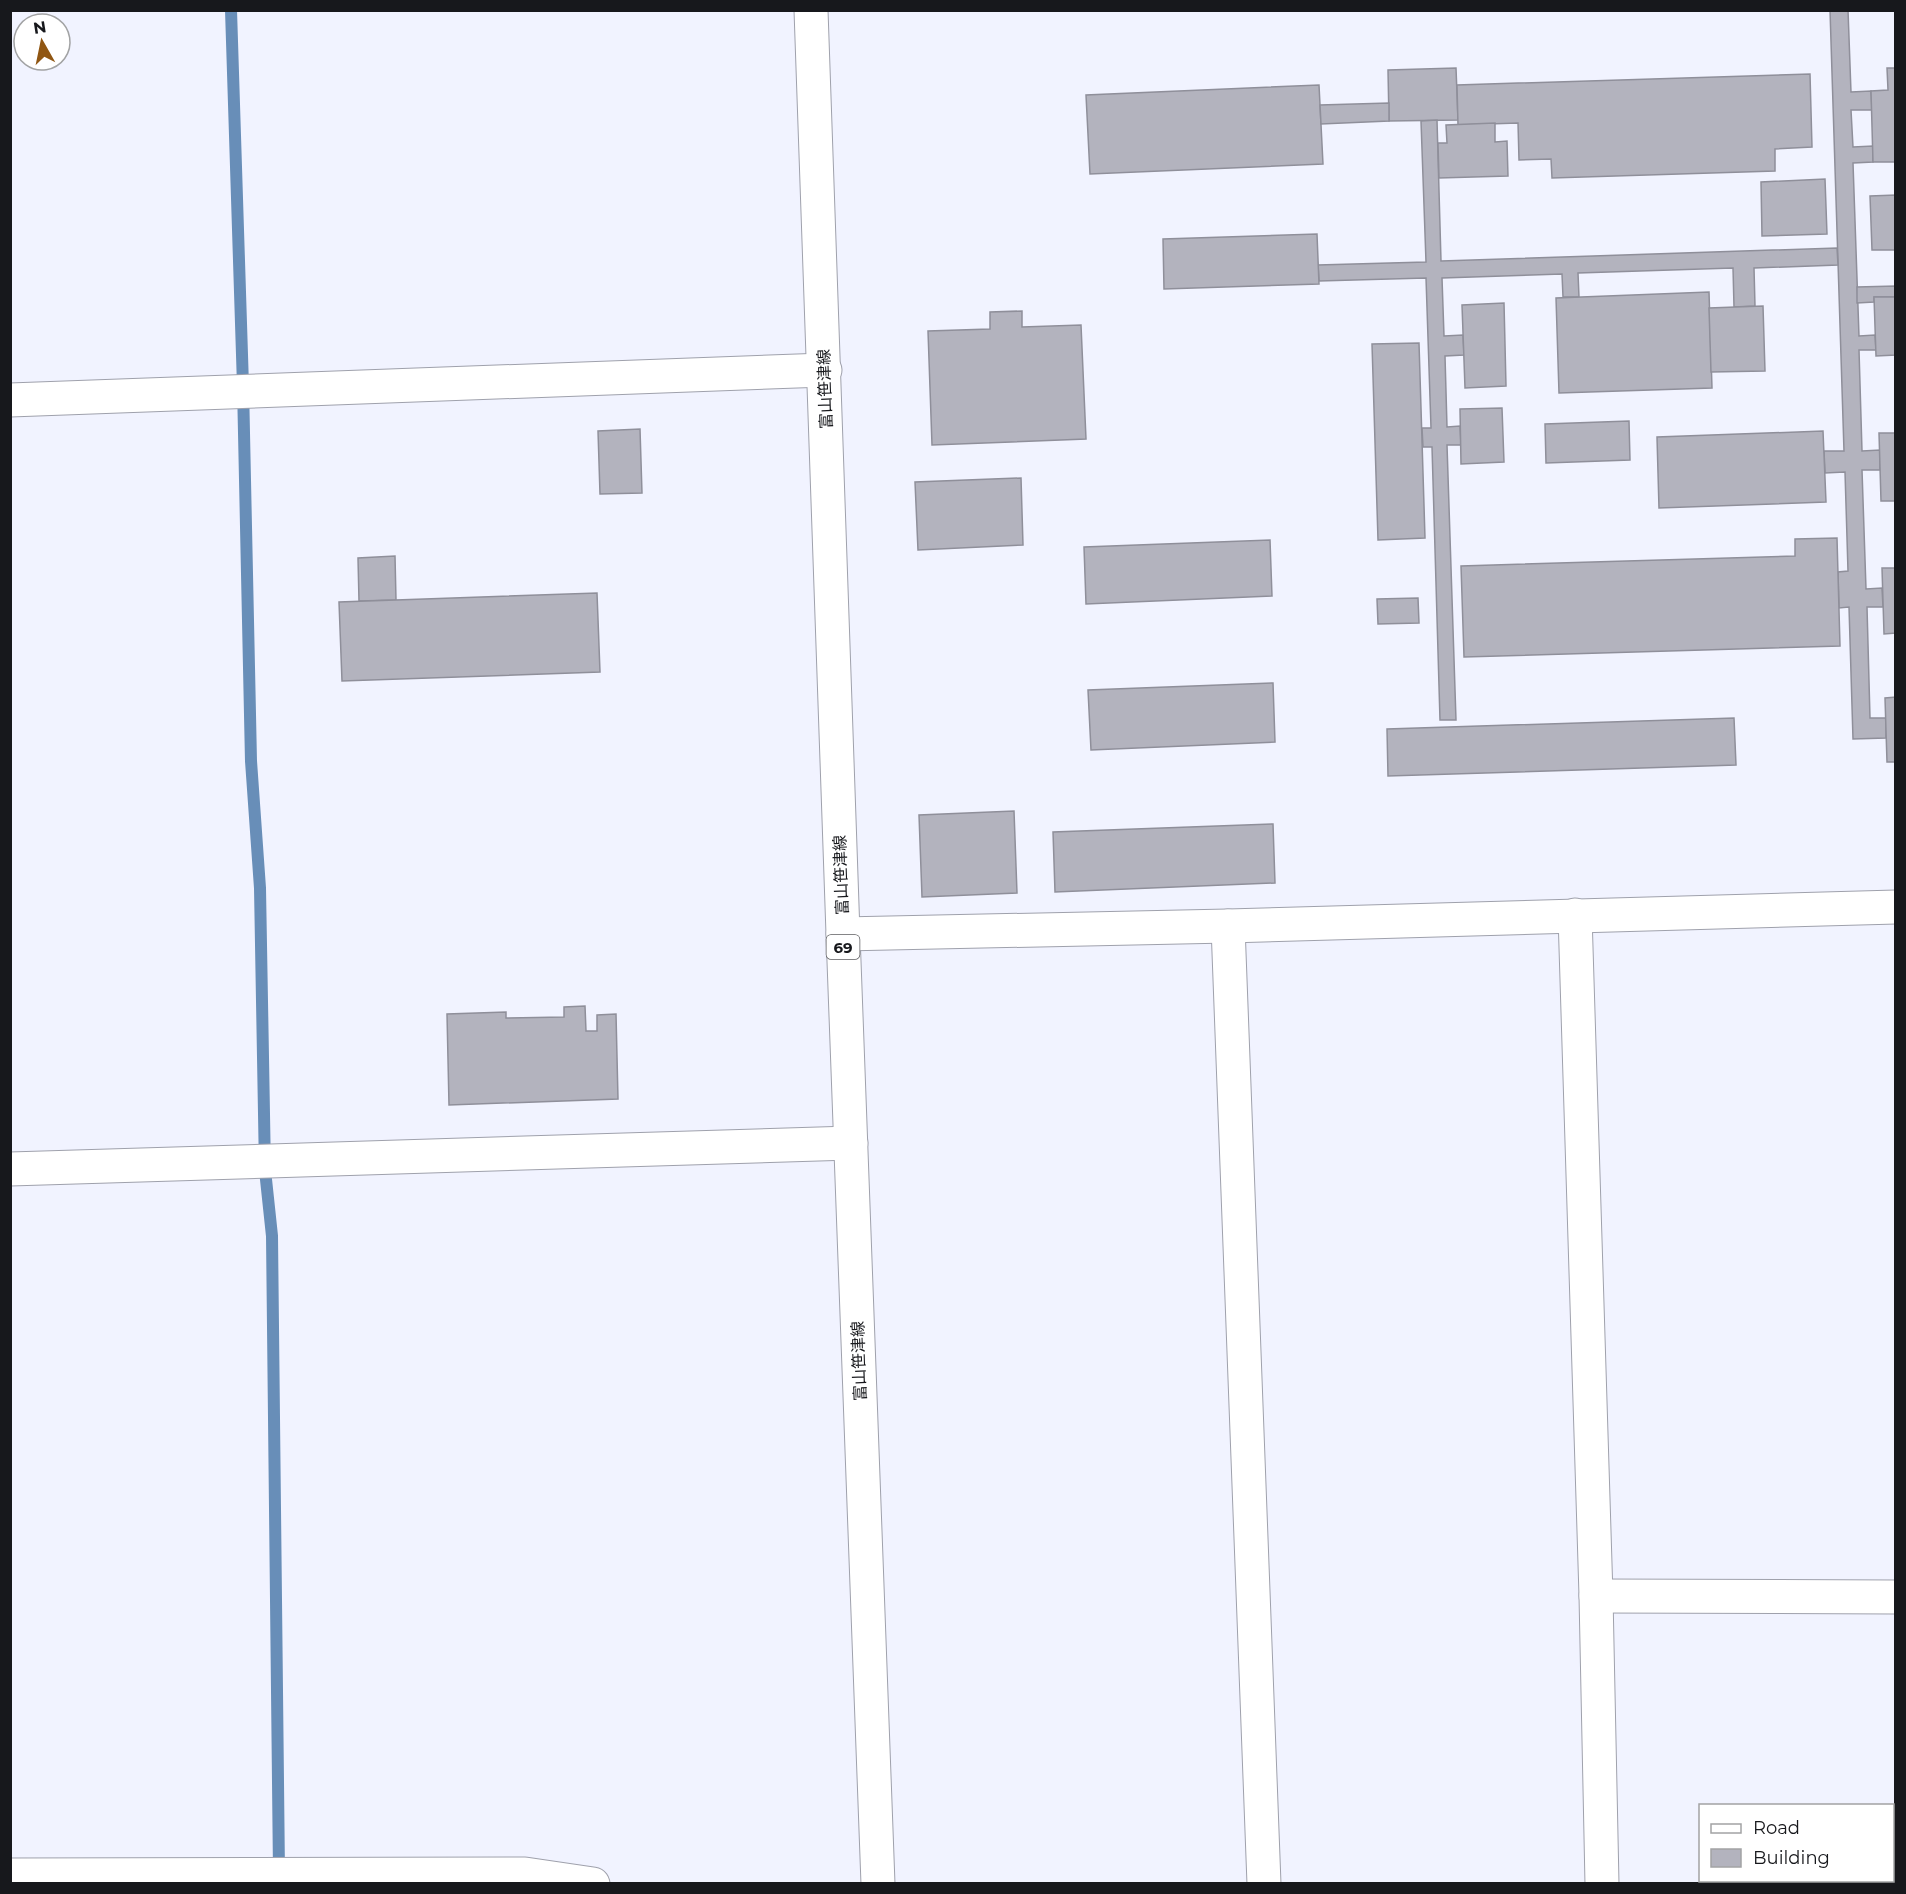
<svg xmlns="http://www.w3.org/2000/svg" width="1906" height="1894" font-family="Montserrat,'Noto Sans JP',sans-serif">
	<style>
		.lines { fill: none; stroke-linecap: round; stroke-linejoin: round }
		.stream { stroke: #688eb8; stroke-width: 12 }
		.building { fill: #b3b3be; stroke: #8f8f9a; stroke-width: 1.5 }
		.street-casing { stroke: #9fa1ac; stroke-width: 35 }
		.secondary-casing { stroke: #9fa1ac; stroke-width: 35 }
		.primary-casing { stroke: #9fa1ac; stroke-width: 35 }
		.street { stroke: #fff; stroke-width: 33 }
		.secondary { stroke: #fff; stroke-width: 33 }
		.primary { stroke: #fff; stroke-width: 33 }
		.labels { text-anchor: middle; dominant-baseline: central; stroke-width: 6; stroke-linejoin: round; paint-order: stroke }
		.shield { fill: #fff; stroke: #5d5d60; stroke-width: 1.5 }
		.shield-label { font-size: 15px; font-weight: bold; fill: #17181c }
		.street-label { font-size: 16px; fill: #17181c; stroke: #fff }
	</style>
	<rect width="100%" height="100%" fill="#f1f3ff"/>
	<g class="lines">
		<path class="stream" d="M 231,10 L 243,386 L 251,761 L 260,888 L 265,1170 L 272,1236 L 279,1873"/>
	</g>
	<g class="building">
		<path d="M 1830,10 L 1848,10 L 1851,92 L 1871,91 L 1872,110 L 1851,110 L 1853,147 L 1873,146 L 1873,162 L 1853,163 L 1859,336 L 1875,335 L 1876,350 L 1859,350 L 1862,451 L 1880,450 L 1880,470 L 1862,470 L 1866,589 L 1882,588 L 1883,607 L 1867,607 L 1870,718 L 1886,718 L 1886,738 L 1853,739 L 1849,607 L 1839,608 L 1838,572 L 1848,571 L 1845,472 L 1825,473 L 1824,451 L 1844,451 Z"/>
		<path d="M 1456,68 L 1458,120 L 1389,121 L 1388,70 Z"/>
		<path d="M 1887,68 L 1896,68 L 1896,162 L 1873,162 L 1871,91 L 1888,90 Z"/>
		<path d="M 1810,74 L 1812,147 L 1775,149 L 1775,171 L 1552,178 L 1551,159 L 1519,160 L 1518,123 L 1458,125 L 1457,85 Z"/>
		<path d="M 1319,85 L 1323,164 L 1090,174 L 1086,95 Z"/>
		<path d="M 1389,103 L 1389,121 L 1321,124 L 1320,105 Z"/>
		<path d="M 1437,120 L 1441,261 L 1837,248 L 1838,265 L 1754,268 L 1755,306 L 1734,307 L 1733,268 L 1578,273 L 1579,297 L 1563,297 L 1562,274 L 1442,278 L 1444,336 L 1463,335 L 1464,355 L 1445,356 L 1447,427 L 1460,426 L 1461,445 L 1447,445 L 1456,720 L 1440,720 L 1432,447 L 1423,447 L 1422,428 L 1431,428 L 1426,278 L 1319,281 L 1318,265 L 1426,262 L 1421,121 Z"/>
		<path d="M 1495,123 L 1495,142 L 1507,141 L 1508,176 L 1439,178 L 1438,143 L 1447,143 L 1446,125 Z"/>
		<path d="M 1825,179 L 1827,234 L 1762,236 L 1761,182 Z"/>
		<path d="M 1896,195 L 1896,250 L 1872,250 L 1870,196 Z"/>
		<path d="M 1317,234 L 1319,284 L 1164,289 L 1163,239 Z"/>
		<path d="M 1896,286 L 1896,297 L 1874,297 L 1874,302 L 1857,303 L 1857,287 Z"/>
		<path d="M 1709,292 L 1712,388 L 1559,393 L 1556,298 Z"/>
		<path d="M 1874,297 L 1896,297 L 1896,355 L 1876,356 Z"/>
		<path d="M 1504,303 L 1506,386 L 1465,388 L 1462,305 Z"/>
		<path d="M 1763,306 L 1765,371 L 1711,372 L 1709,308 Z"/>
		<path d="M 1022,311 L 1022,327 L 1081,325 L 1086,439 L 932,445 L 928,331 L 990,329 L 990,312 Z"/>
		<path d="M 1419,343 L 1425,538 L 1378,540 L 1372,344 Z"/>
		<path d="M 1502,408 L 1504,462 L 1461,464 L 1460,409 Z"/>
		<path d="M 1629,421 L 1630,460 L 1546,463 L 1545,424 Z"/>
		<path d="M 640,429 L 642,493 L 600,494 L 598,431 Z"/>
		<path d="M 1823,431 L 1826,502 L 1659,508 L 1657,437 Z"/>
		<path d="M 1879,433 L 1896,433 L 1896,501 L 1881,501 Z"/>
		<path d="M 1021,478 L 1023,545 L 918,550 L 915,482 Z"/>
		<path d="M 1837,538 L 1840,646 L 1464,657 L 1461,566 L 1795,556 L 1795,539 Z"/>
		<path d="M 1270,540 L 1272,596 L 1086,604 L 1084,547 Z"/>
		<path d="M 395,556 L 396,600 L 359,601 L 358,558 Z"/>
		<path d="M 1882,568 L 1896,568 L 1896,633 L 1884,634 Z"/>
		<path d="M 597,593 L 600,672 L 342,681 L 339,602 Z"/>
		<path d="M 1418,598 L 1419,623 L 1378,624 L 1377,599 Z"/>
		<path d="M 1273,683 L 1275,742 L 1091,750 L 1088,690 Z"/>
		<path d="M 1896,697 L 1896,762 L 1887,762 L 1885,698 Z"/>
		<path d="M 1734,718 L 1736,765 L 1388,776 L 1387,729 Z"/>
		<path d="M 1014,811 L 1017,893 L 922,897 L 919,815 Z"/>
		<path d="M 1273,824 L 1275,883 L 1055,892 L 1053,832 Z"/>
		<path d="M 585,1006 L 586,1031 L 597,1031 L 597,1015 L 616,1014 L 618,1099 L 449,1105 L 447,1014 L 506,1012 L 506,1018 L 564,1017 L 564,1007 Z"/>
	</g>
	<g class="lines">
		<g class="street-casing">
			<g id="street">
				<path d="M 10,400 L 825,370"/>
				<path d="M 1575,915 L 1596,1596 L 1602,1884"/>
				<path d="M 1228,926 L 1264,1884"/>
				<path d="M 843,934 L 1228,926 L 1896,907"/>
				<path d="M 10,1169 L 851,1143"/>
				<path d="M 1596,1596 L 1896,1597"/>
			</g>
		</g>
		<g class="secondary-casing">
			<path id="secondary" d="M 10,1875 L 525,1874 L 593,1884"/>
		</g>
		<g class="primary-casing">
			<path id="primary" d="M 811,10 L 843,934 L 878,1884"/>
		</g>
		<use href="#street" class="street"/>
		<use href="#secondary" class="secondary"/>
		<use href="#primary" class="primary"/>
	</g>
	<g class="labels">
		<rect class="shield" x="826.5" y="935" width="33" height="24" rx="4.5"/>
		<g class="shield-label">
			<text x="843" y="947">69</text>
		</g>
		<g class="street-label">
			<text transform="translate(825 389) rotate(-92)">富山笹津線</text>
			<text transform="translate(841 875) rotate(-92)">富山笹津線</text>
			<text transform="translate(859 1361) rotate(-92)">富山笹津線</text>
		</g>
	</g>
	<rect width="1906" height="1894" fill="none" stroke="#17181c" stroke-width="24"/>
	<rect x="1699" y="1804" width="195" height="78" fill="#ffffff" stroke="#a2a3a4" stroke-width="1.5"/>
	<rect x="1711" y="1824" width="30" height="9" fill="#ffffff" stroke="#a2a3a4" stroke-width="1.5"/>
	<text x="1753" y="1834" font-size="18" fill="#17181c">Road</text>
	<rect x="1711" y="1849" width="30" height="18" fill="#b3b3be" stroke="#a2a3a4" stroke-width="1.5"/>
	<text x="1753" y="1864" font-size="18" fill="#17181c">Building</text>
	<g transform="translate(42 42) rotate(351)"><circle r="28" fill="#ffffff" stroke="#a2a3a4" stroke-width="1.5"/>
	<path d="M0-4.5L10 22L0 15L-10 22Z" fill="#905612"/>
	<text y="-9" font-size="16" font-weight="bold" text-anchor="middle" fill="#17181c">N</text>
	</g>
</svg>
